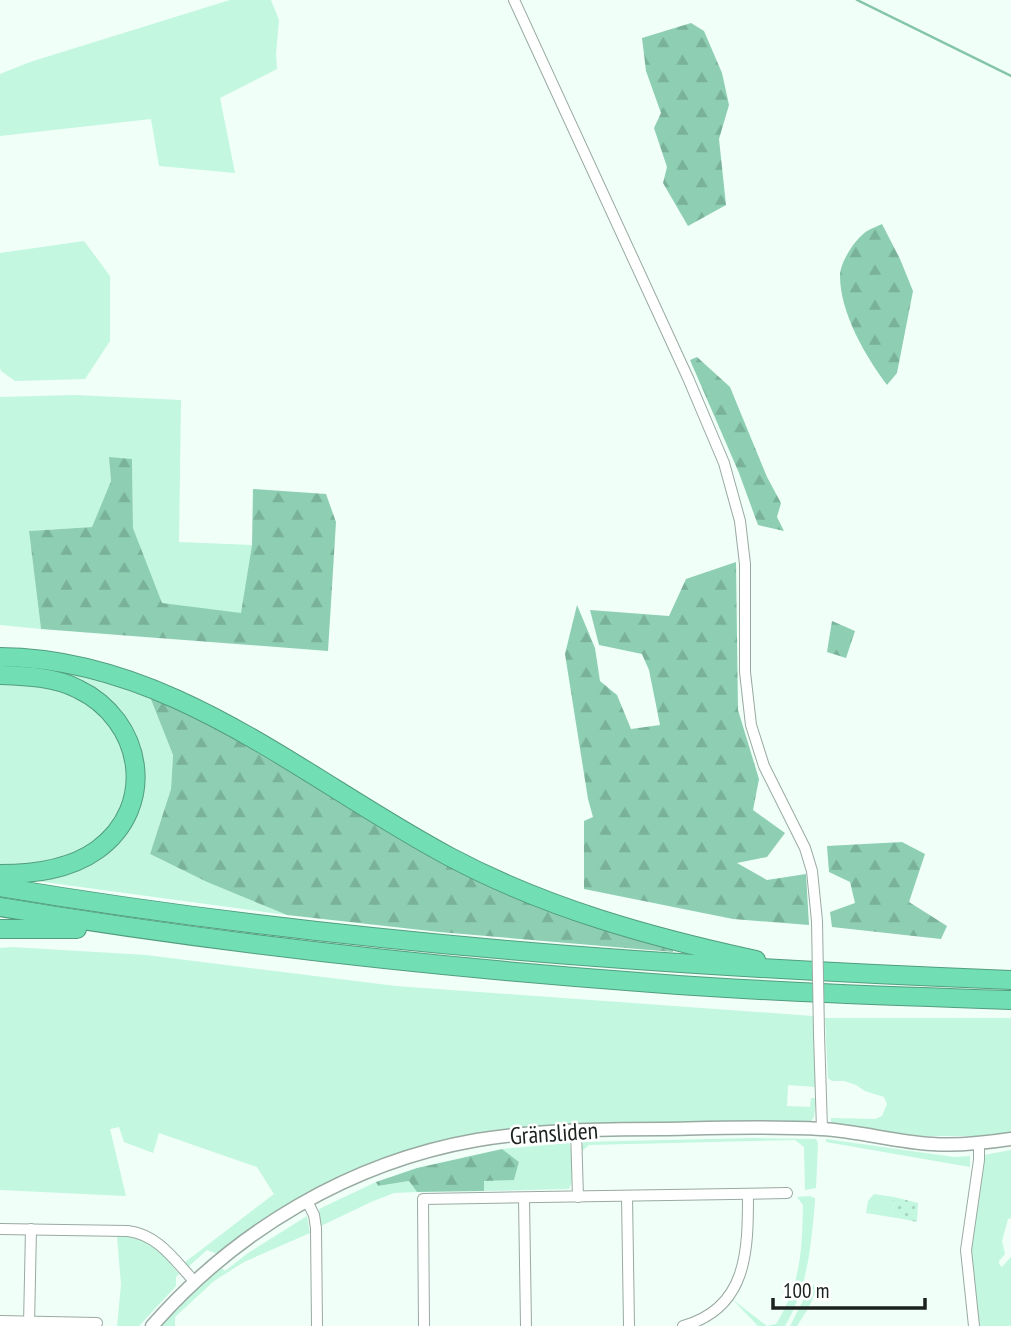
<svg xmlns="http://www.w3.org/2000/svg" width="1011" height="1326" font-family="'PT Sans Narrow',sans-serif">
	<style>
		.green { fill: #c3f7e0 }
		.forest { fill: url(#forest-firs) }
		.park { fill: url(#park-dots) }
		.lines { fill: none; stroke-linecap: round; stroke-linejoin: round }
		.stream { stroke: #84c5a9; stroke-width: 2.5 }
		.minor-casing { stroke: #99aaa2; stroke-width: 12 }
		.tertiary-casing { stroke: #99aaa2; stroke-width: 15 }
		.motorway-casing { stroke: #539d7f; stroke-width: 20 }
		.minor { stroke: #fff; stroke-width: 10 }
		.tertiary { stroke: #fff; stroke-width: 12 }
		.motorway { stroke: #71deb3; stroke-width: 18 }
		.minor-bridge-casing { stroke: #99aaa2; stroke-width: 12; stroke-linecap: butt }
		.minor-bridge { stroke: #fff; stroke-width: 10 }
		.labels { text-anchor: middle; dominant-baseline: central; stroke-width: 5; stroke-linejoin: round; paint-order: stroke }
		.street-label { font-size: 24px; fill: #1c231f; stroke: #fff }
	</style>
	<defs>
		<pattern id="forest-firs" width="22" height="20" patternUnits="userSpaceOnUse" patternTransform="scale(1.75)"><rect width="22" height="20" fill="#8ecfb3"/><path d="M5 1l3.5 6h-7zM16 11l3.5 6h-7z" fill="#7ab19a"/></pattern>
		<pattern id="park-dots" width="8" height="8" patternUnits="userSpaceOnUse" patternTransform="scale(1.75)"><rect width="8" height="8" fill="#c3f7e0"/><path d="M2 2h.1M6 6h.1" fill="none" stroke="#a7d3c0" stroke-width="1.8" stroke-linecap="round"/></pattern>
	</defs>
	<rect width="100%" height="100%" fill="#f0fff8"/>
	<g class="green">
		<path d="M 230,0 L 271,0 L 279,20 L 276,54 L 277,69 L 220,98 L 235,173 L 159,166 L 151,119 L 0,136 L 0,74 L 30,62 Z"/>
		<path d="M 84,241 L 110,276 L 110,341 L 85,379 L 15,381 L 1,371 L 0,368 L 0,253 Z"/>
		<path d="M 75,395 L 181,400 L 179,542 L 252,545 L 242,614 L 161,603 L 133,528 L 132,459 L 110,458 L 111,481 L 92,527 L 29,531 L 41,629 L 0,625 L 0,397 Z"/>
		<path d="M 0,664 L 58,669 L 108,681 L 150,697 L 173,755 L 171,789 L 150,854 L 207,882 L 287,915 L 29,880 L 114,845 L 137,743 C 128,720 107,690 83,682 C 62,674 23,672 0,668 Z"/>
		<path d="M 0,683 C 37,683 89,691 112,724 C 145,773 121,835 69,857 C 48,865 22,865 0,864 Z"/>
		<path d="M 12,947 L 146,955 L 396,986 L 813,1016 L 816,1087 L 788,1085 L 787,1106 L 810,1107 L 811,1098 L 816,1098 L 814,1117 L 809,1124 L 802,1122 C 743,1121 684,1122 626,1123 C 567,1124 508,1127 451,1139 C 365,1159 286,1200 218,1254 L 207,1250 L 188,1267 L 184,1263 L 274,1194 L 257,1167 L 159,1133 L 153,1153 L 124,1142 L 119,1127 L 110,1129 L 126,1196 L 0,1190 L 0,948 Z"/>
		<path d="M 825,1018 L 1011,1018 L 1011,1132 L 983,1136 L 923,1136 L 831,1124 L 831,1118 L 875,1119 L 882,1116 L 887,1104 L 884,1097 L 865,1091 L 856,1085 L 844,1081 L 832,1081 L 828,1078 Z"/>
		<path d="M 752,1138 L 816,1139 L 818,1143 L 816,1188 L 805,1190 L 804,1147 L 795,1140 L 589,1145 L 581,1152 L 583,1142 Z"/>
		<path d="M 826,1139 L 954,1157 L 970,1156 L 970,1167 L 826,1142 Z"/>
		<path d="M 569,1143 C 574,1155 575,1178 569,1189 L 484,1191 L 483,1181 L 514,1180 L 519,1162 L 502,1149 Z"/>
		<path d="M 1011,1150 L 1011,1218 L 1008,1219 L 1002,1241 L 1005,1254 L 999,1261 L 999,1264 L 1002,1267 L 1011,1257 L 1011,1326 L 979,1326 L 971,1249 L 983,1159 L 984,1155 Z"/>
		<path d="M 409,1181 L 417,1192 L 394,1193 L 371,1202 L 321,1226 L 319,1209 L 376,1182 L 378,1186 Z"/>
		<path d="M 874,1194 L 894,1197 L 892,1211 L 904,1214 L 903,1219 L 866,1213 L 868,1201 Z"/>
		<path d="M 809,1196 L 815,1198 L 815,1201 C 811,1246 808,1287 785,1326 L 758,1326 L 732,1299 L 767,1326 L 776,1324 C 801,1284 802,1251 803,1205 L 797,1197 Z"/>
		<path d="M 307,1216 L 310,1233 L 244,1262 L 214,1281 L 175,1317 L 175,1326 L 159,1326 L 220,1267 L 225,1271 L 248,1253 Z"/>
		<path d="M 117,1236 C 150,1237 159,1250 179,1274 L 176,1277 L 176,1286 L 139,1326 L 117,1326 L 121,1285 Z"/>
		<path d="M 811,1285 L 818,1286 L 809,1307 L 797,1326 L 790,1326 Z"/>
	</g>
	<g class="forest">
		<path d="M 691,23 L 704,31 L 722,73 L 729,105 L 719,139 L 726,205 L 688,226 L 663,183 L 667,167 L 654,128 L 661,113 L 646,71 L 642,38 Z"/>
		<path d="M 882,224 L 900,259 L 913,291 L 897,373 L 887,385 C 866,357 840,313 840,276 C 840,262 855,239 867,231 C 872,228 878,226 882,224 Z"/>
		<path d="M 697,357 L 730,387 L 767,477 L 781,503 L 777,517 L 784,531 L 758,525 L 739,473 L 690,360 Z"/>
		<path d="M 109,457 L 132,459 L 133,528 L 162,603 L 241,613 L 252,545 L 253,489 L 326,494 L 336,522 L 328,651 L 41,629 L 29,531 L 92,527 L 111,481 Z"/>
		<path d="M 736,562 L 738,710 L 759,779 L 753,810 L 785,833 L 767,857 L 737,863 L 767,880 L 806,874 L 809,925 L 733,919 L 584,889 L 584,821 L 593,817 L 588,799 L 565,654 L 577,605 L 595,648 L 600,681 L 617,695 L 631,729 L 660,725 L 649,670 L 642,654 L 599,645 L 590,610 L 669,616 L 686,579 Z"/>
		<path d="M 832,621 L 855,631 L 846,658 L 827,652 Z"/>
		<path d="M 150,697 L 215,727 L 404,840 L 527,902 L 602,929 L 673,947 L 673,952 L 439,932 L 287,915 L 207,882 L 150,854 L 171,789 L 173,755 Z"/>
		<path d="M 902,842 L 925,854 L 909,902 L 947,926 L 941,939 L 832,927 L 830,912 L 855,903 L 850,882 L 829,872 L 827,846 Z"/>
		<path d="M 502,1149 L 519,1162 L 514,1180 L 484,1181 L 484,1191 L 417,1192 L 409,1181 L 378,1186 L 376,1182 L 417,1168 Z"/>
	</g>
	<path class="park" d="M 894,1197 L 918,1203 L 917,1222 L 903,1219 L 903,1214 L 892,1212 Z"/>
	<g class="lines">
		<path class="stream" d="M 857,0 L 1011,76"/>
		<g class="minor-casing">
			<g id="minor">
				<path d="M 514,0 L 688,378 L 724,463 L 740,521 L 745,564 L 745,672 L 751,725 L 764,766 L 805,848 L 812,871 L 817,921"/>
				<path d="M 819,1034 L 822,1129"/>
				<path d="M 576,1130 L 578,1197"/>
				<path d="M 627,1196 L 629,1326"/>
				<path d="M 524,1198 L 526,1326"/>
				<path d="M 307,1201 L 314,1215 L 316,1228 L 317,1326"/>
				<path d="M 0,1229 L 128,1231 C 159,1235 175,1261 195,1282"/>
				<path d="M 0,1321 L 97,1323"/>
				<path d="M 29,1325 L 31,1229"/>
				<path d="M 424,1326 L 423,1199 L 787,1193"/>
				<path d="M 683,1326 C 748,1308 748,1250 748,1194"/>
				<path d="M 974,1326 L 966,1250 L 979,1160 L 979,1144"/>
			</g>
		</g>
		<g class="tertiary-casing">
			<path id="tertiary" d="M 152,1326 C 236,1230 351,1162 477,1140 C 538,1130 601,1129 662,1129 C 715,1128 769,1126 821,1129 C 859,1131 895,1142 932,1144 C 959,1146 985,1143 1011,1139"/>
		</g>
		<g class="motorway-casing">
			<g id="motorway">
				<path d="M 0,657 C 171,658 307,781 450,857 C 546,908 650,937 756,960"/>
				<path d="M 0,675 C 26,676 55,677 78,689 C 143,720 158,806 97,850 C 69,870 33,874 0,874"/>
				<path d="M 0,887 C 334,943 673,967 1011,980"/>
				<path d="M 0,907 C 216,943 434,967 652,983 C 771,992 891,996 1011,1000"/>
				<path d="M 0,929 L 77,929"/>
			</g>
		</g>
		<use href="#minor" class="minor"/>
		<use href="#tertiary" class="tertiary"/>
		<use href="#motorway" class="motorway"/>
		<g class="minor-bridge-casing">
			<path id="minor-bridge" d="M 817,921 L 819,1034"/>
		</g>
		<use href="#minor-bridge" class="minor-bridge"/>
	</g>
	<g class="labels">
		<g class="street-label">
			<text transform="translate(554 1133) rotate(-4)">Gränsliden</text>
		</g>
	</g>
	<path d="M773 1298v10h152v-10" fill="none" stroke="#1c231f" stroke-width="3.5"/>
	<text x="783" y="1298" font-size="21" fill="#1c231f" stroke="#ffffff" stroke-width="5" paint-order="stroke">100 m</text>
</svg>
